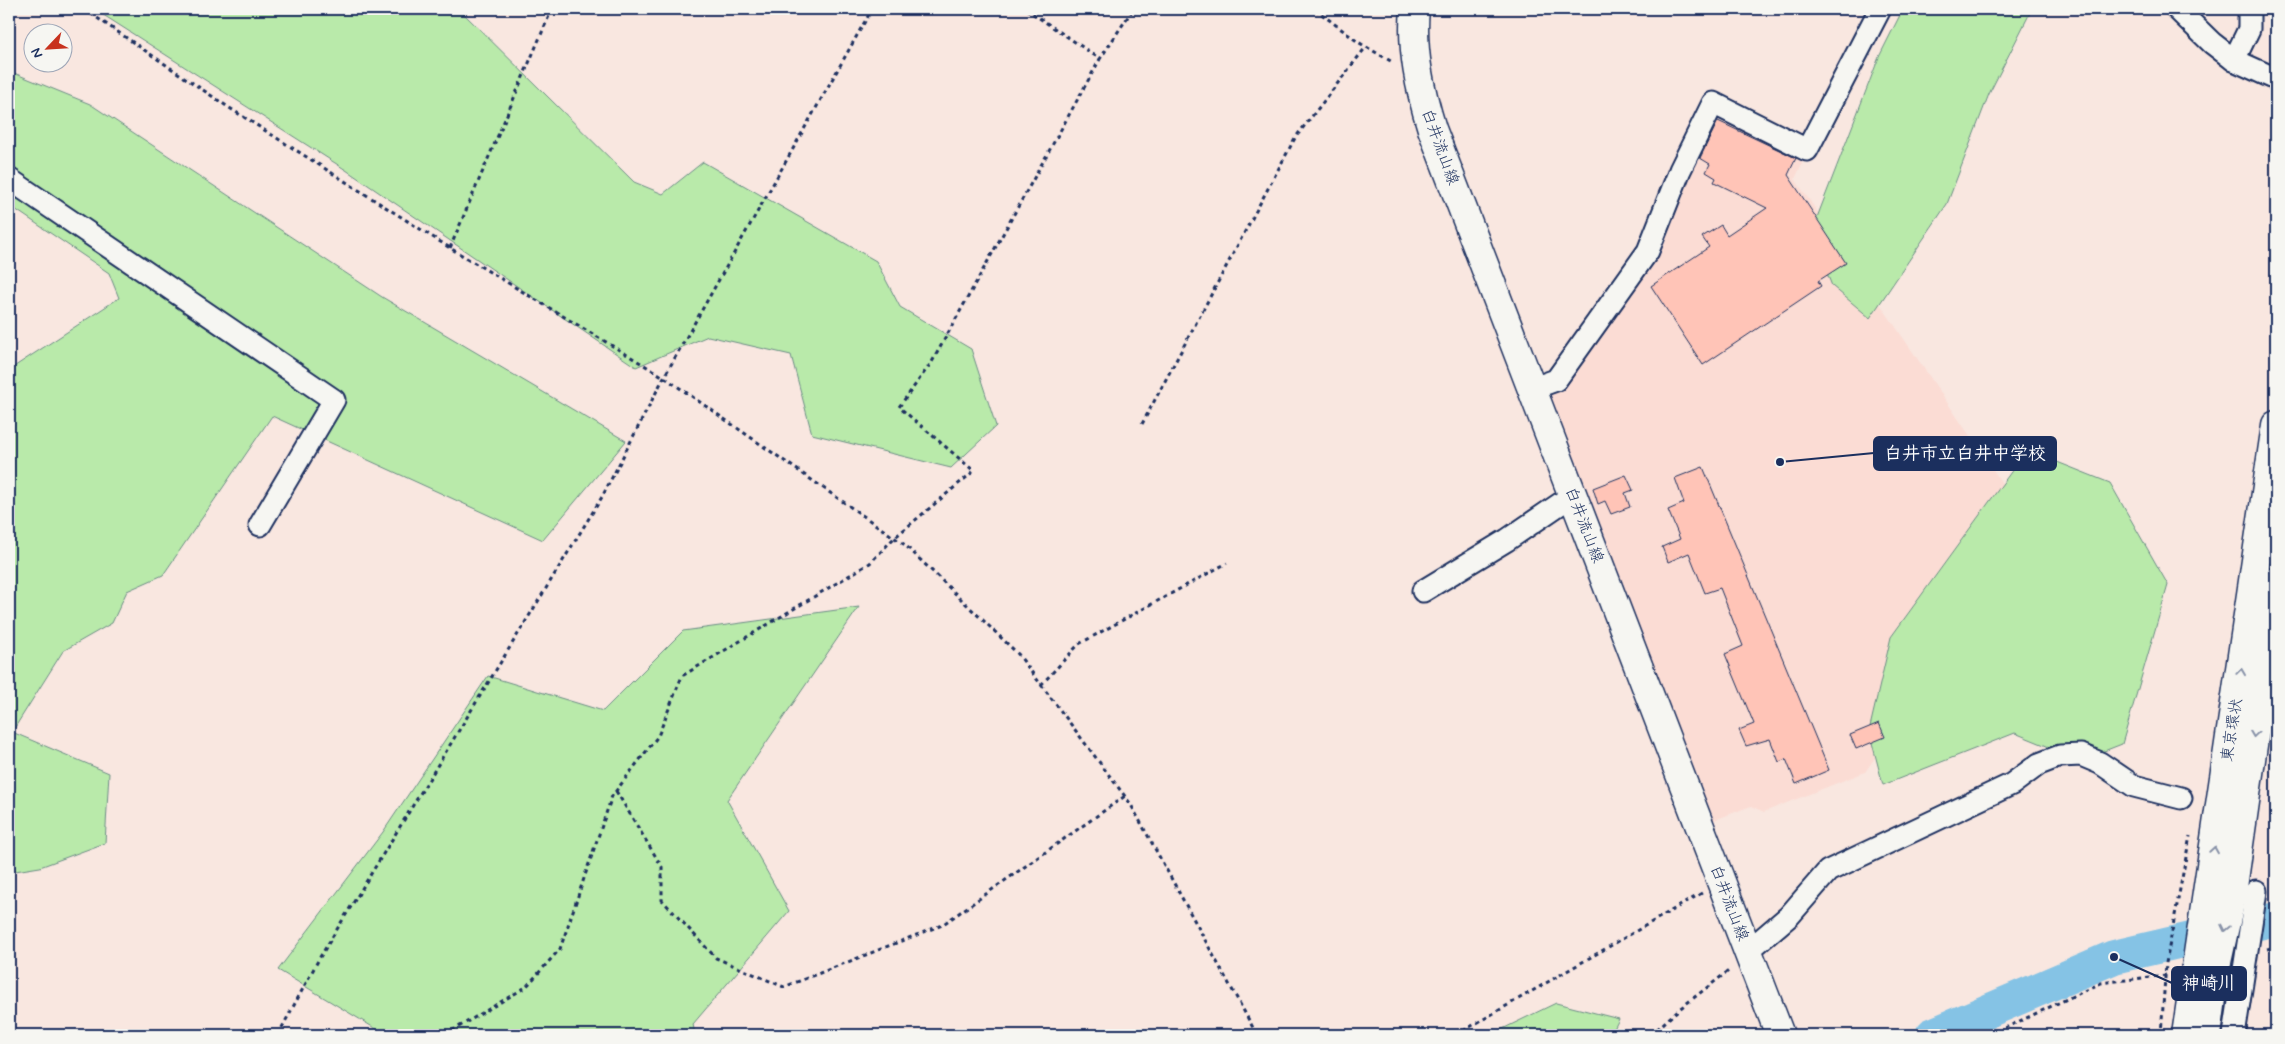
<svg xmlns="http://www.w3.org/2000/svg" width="2285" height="1044" font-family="Mynerve,'Klee One',sans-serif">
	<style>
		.built { fill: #fbdcd4 }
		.green { fill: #b9eaaa; stroke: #6a8c84 }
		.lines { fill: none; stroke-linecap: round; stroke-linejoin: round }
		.river { stroke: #85c3e5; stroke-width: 34 }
		.building { fill: #ffc4b7; stroke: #1b2f5e }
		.minor-casing { stroke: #1b2f5e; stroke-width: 25 }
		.major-casing { stroke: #1b2f5e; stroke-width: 31 }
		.highway-casing { stroke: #1b2f5e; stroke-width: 31 }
		.path { stroke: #1b2f5e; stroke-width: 3; stroke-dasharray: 4 4; stroke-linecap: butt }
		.minor { stroke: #f6f6f2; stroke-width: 21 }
		.major { stroke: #f6f6f2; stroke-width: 28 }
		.highway { stroke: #f6f6f2; stroke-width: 28 }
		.oneway { stroke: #8892a8 }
		.labels { text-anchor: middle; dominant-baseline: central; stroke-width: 5; stroke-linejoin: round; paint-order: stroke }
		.street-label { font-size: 16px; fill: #1b2f5e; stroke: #f6f6f2 }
		.leader { fill: none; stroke: #1b2f5e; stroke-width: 2 }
		.callout-dot { fill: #1b2f5e; stroke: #f6f6f2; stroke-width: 2 }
		.callout { fill: #1b2f5e; stroke: #1b2f5e; stroke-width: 2 }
		.callout-label { font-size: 18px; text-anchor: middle; font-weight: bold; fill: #fff }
	</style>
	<rect width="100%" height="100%" fill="#f9e7e0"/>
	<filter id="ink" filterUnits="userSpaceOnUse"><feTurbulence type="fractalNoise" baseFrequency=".02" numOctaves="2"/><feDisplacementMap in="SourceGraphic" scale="10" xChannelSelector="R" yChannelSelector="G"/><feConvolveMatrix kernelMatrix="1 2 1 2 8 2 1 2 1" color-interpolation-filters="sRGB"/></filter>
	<g filter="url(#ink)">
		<path class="built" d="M 1717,111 L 1805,157 L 1795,179 L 2034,530 L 1865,772 L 1764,812 L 1751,806 L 1712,821 L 1547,393 L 1559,385 L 1651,266 Z"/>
		<g class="green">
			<path d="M 94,9 L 459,9 L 634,182 L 663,194 L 703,162 L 876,261 L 900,307 L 971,349 L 996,426 L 951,468 L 812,434 L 791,355 L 708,336 L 636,367 L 346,170 Z"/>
			<path d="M 1903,9 L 2032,9 L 1989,94 L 1947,204 L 1870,318 L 1832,286 L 1811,233 L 1879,57 Z"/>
			<path d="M 9,71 L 90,104 L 382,297 L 626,441 L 543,540 L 272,416 L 163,575 L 127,591 L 112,623 L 63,651 L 12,732 L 109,773 L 105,843 L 40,867 L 9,872 L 9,370 L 119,298 L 109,273 L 9,205 Z"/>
			<path d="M 2027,450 L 2110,483 L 2168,585 L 2122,744 L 2081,760 L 2015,733 L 1883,785 L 1869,731 L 1891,637 Z"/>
			<path d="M 859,607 L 727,800 L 789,911 L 693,1024 L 695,1035 L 386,1035 L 278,970 L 383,832 L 488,676 L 603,711 L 683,631 Z"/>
			<path d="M 1556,1003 L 1619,1019 L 1611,1035 L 1490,1035 Z"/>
		</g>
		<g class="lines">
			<path class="river" d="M 1932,1035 L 2114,957 L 2276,919"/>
		</g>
		<g class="building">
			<path d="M 1718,121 L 1796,158 L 1788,175 L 1846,263 L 1818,281 L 1821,286 L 1703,365 L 1651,286 L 1709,247 L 1702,237 L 1721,225 L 1727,235 L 1767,208 L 1714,182 L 1716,178 L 1706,172 L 1710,164 L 1700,158 Z"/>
			<path d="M 1703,467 L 1829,770 L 1796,784 L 1786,759 L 1779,762 L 1770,739 L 1746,746 L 1739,730 L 1754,724 L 1725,654 L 1743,646 L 1720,588 L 1705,593 L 1689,553 L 1668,562 L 1662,547 L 1680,539 L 1668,510 L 1684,503 L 1675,478 Z"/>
			<path d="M 1626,475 L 1633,490 L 1625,493 L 1630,507 L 1611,514 L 1605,501 L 1598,504 L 1593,488 Z"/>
			<path d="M 1879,723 L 1885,737 L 1856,749 L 1850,735 Z"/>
		</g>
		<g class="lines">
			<g class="minor-casing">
				<g id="minor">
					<path d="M 2177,9 L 2212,43 L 2234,60 L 2276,79"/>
					<path d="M 2234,60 L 2249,29 L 2249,9"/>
					<path d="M 9,179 L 334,400 L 260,525"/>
					<path d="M 1531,389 L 1556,380 L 1648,251 L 1680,170 L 1713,103 L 1807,150 L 1880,9"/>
					<path d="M 1423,591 L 1507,540 L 1573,495"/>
					<path d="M 1748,951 L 1789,916 L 1828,871 L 2012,784 L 2039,764 L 2060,756 L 2081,755 L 2100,763 L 2134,786 L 2181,798"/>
					<path d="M 2234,1035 L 2256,891"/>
				</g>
			</g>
			<g class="major-casing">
				<path id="major" d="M 1415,9 C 1411,50 1420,90 1432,129 L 1780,1035"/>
			</g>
			<g class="highway-casing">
				<g id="highway">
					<path d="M 2186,1035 L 2276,425"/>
					<path d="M 2207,1035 L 2217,962 L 2232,894 L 2276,582"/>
				</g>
			</g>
			<g class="path">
				<path d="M 84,9 L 228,107 L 450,248 L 664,377 L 905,545 L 1018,654 L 1130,803 L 1257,1035"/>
				<path d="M 1026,9 L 1100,59 L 1133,9"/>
				<path d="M 1315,9 L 1358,42 L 1394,63"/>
				<path d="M 450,248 L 552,9"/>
				<path d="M 1142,424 L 1295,138 L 1366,47"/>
				<path d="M 1041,685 L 1079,644 L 1227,563"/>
				<path d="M 616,791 L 662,867 L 662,900 L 716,958 L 784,987 L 942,925 L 1125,796"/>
				<path d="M 2267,949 L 2276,947"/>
				<path d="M 278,1035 L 320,957 L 602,497 L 664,377 L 872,9"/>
				<path d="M 445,1035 L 526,987 L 560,949 L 612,796 L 658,736 L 682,676 L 870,563 L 894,538 L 974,471 L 899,407 L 932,362 L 1100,59"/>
				<path d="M 1456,1035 L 1702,893"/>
				<path d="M 1651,1035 L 1678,1010 L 1731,969"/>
				<path d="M 1990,1035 L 2101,983 L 2166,975"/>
				<path d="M 2161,1035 L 2166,963 L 2190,836"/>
			</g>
			<use href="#minor" class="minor"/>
			<use href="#major" class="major"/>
			<use href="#highway" class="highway"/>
		</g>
		<defs><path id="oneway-chevron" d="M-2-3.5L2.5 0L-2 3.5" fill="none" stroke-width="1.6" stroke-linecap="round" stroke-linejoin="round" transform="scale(1.25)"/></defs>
		<g class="oneway">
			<use href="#oneway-chevron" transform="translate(2241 672) rotate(-82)"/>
			<use href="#oneway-chevron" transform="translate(2254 734) rotate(98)"/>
			<use href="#oneway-chevron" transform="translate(2214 850) rotate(-81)"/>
			<use href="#oneway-chevron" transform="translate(2225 928) rotate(102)"/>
		</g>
	</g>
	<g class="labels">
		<g class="street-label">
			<text transform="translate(1440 147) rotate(70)">白井流山線</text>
			<text transform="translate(1584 525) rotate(69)">白井流山線</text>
			<text transform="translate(2232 730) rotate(-81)">東京環状</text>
			<text transform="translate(1729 903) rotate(69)">白井流山線</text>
		</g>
	</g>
	<path class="leader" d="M1780 462L1874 453M2114 957L2172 983"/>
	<g class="callout-dot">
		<circle cx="1780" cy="462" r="5"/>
		<circle cx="2114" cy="957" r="5"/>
	</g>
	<g class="callout">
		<rect x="1874" y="437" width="182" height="33" rx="5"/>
		<rect x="2172" y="967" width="74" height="33" rx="5"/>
	</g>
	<g class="callout-label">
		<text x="1965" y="459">白井市立白井中学校</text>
		<text x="2209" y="989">神崎川</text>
	</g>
	<rect width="2285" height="1044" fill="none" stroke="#f6f6f2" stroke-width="30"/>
	<rect x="15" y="15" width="2255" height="1014" fill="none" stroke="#1b2f5e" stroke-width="2" filter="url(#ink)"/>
	<g transform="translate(48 48) rotate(245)"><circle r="24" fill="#f6f6f2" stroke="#9ea6b7"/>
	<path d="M0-4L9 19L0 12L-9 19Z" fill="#c8321e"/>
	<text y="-8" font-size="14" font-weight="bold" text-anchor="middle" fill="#1b2f5e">N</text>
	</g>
</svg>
